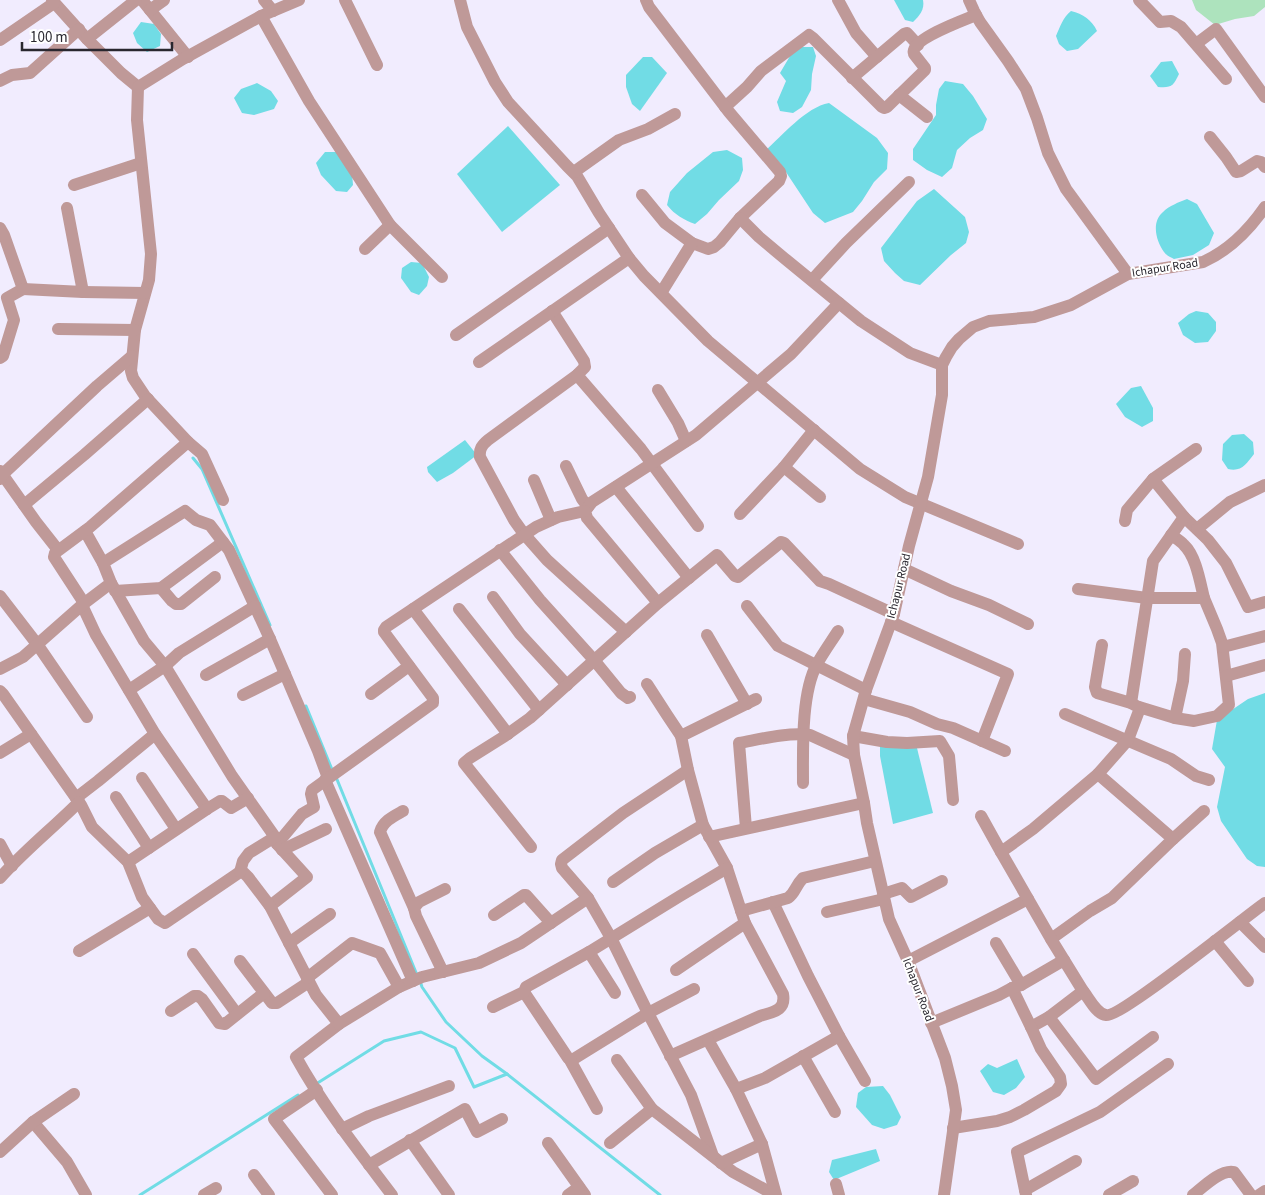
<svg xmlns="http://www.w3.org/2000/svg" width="1265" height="1195" font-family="'Source Sans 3',sans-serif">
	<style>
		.green { fill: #ade3bd }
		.water { fill: #71dce5 }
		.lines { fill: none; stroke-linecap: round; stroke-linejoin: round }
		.stream { stroke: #71dce5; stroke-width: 3 }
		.minor { stroke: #bf9998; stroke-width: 12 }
		.labels { text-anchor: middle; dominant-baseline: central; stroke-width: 4; stroke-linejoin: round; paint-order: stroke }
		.street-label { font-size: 12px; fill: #29272f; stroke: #fff }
	</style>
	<rect width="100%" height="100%" fill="#f1ecfe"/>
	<path class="green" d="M 1192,0 L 1265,0 L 1265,7 L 1254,16 L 1235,19 L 1215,25 L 1196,10 Z"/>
	<g class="water">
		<path d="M 894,0 L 923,0 C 925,10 919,16 913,22 L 905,20 Z"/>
		<path d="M 1071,11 C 1083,14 1092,20 1097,31 L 1078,49 L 1067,51 L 1059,44 L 1056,36 C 1060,27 1063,17 1071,11 Z"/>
		<path d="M 141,22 L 154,24 L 161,34 L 160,46 L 147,52 L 137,43 L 133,33 Z"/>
		<path d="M 801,47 L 813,47 L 816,56 L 812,74 L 811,90 L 802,107 L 793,113 L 780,111 L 777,102 L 786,81 L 780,73 L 790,56 Z"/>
		<path d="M 643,57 L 652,57 L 667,73 L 640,111 L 632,104 L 626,87 L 626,75 Z"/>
		<path d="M 1172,61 L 1179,74 C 1173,86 1172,88 1158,87 L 1150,76 L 1161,62 Z"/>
		<path d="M 945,81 L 963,84 L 973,96 L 987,119 L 983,130 L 970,138 L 957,150 L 952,168 L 942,177 L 927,170 L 913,160 L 913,149 L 936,115 L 936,105 L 939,89 Z"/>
		<path d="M 257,83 L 271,91 L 278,101 L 274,109 L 254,115 L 242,113 L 234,98 L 241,89 Z"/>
		<path d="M 829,103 L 877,138 L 888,153 L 887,169 L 874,182 L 862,201 L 853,212 L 825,223 L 813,213 L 780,163 L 765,151 C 782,136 806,107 829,103 Z"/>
		<path d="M 508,126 L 560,185 L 502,232 L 457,174 Z"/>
		<path d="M 727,150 L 742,158 L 743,170 L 739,181 L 719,200 L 707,214 L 695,224 C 684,220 675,215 667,205 L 670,192 L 687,173 L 713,152 Z"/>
		<path d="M 325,152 L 338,152 L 352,173 L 353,185 L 347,192 L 336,191 L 321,175 L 316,163 Z"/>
		<path d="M 934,189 L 965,217 L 969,232 L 966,243 L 951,255 L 920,285 L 904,281 L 895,273 L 884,261 L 881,248 L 917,201 Z"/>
		<path d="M 1187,199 L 1197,204 L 1214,233 L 1209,245 L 1193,255 L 1174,259 C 1170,257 1166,255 1164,252 C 1156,241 1151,222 1163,212 C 1169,206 1179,202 1187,199 Z"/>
		<path d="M 411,262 L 422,263 L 429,277 L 427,286 L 419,295 L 411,292 L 401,278 L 402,268 Z"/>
		<path d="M 1196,311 L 1208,313 L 1216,322 L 1216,331 L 1208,342 L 1195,343 L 1183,335 L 1178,323 L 1189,314 Z"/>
		<path d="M 1141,386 L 1153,408 L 1153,421 L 1142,427 L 1125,417 L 1116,404 L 1131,388 Z"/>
		<path d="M 1244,434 L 1253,442 L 1254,454 C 1246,464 1242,472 1228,469 L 1222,460 L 1223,444 L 1232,435 Z"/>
		<path d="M 465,440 L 477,455 L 453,473 L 437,482 L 428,472 L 427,467 Z"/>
		<path d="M 1265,693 L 1265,867 L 1257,866 L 1247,859 L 1221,821 L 1217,807 L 1225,767 L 1212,749 L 1217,720 L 1248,699 Z"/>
		<path d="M 916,744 L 933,813 L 893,824 L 880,756 L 880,746 Z"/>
		<path d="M 1017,1059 L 1025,1077 L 1016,1088 L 1004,1095 L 993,1092 L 980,1071 L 988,1064 L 997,1068 Z"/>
		<path d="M 883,1086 L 890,1095 L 901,1117 L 897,1125 L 884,1129 L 872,1125 L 856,1107 L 858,1093 L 866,1087 Z"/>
		<path d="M 876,1149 L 880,1161 L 834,1180 L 829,1172 L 832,1160 Z"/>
	</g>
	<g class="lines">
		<g class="stream">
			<path d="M 193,458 L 202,469 L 270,625"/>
			<path d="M 306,706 L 333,772"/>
			<path d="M 336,777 L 417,975"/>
			<path d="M 420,981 L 422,987 L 446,1022 L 482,1056 L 507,1074"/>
			<path d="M 316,1084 L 384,1041 L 421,1032 L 455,1048 L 474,1087 L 507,1074 L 660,1195"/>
			<path d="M 140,1195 L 298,1095"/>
		</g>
		<g class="minor">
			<path d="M 52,0 L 87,39 L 121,73 L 138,87"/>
			<path d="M 142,0 L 188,57"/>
			<path d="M 264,0 L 273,11"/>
			<path d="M 345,0 L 377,65"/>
			<path d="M 460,0 L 467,27 L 495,82 L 508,102 L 567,166 L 577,176 L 599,213 L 629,258 L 644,276 L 708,341 L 860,469 L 905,497 L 1018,544"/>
			<path d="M 838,0 L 856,33 L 877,57"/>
			<path d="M 969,0 L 974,11 L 980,22 L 1008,61 L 1026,89 L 1037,118 L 1048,153 L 1066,189 L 1128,274"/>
			<path d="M 1139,0 L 1160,22 L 1171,21 L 1181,27 L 1226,79"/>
			<path d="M 150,10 L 164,0"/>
			<path d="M 261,16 L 309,101 L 390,225 L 442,277"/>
			<path d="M 87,39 L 136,0"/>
			<path d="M 0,40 L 54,3"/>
			<path d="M 1196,44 L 1216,29 L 1265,97"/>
			<path d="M 852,78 L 904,34 L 907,33 L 918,45"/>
			<path d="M 0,81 L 12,75 L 30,73 L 79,29"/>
			<path d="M 138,87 L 137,120 L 151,254 L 149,280 L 135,330 L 131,371 L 133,378 L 145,396 L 188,442 L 202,454 L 223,500"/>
			<path d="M 138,87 L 183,59 L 261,16 L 299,0"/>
			<path d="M 899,95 L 927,117"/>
			<path d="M 725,107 L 747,87 L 761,71 L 809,35 L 813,38 L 882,107 L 884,108 L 887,107 L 925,70 L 925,68 L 914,54 C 914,53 913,51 914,50 C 917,37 964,20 976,15"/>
			<path d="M 1210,137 L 1226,157 L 1236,172 L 1241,171 L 1257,161 L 1261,162 L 1265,167"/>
			<path d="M 574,172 L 619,140 L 648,129 L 675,114"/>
			<path d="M 74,185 L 141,163"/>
			<path d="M 642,195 L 665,223 L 692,243 L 708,249 L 714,247 L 720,242 L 740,218 L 779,181 L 781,176 L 780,172 L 729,112 L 649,7 L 646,0"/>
			<path d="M 740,218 L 759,237 L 784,258 L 861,321 L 910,353 L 942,365"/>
			<path d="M 0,228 L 4,235 L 23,289 L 7,298 L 14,320 L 3,356 L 0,358"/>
			<path d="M 365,249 L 390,225"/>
			<path d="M 812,280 L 846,243 L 909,182"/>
			<path d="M 23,289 L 83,292 L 67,208"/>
			<path d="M 83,292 L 145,293"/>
			<path d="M 661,293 L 692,243"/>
			<path d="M 552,311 L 584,361 L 585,367 L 577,375 L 488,440 C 482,445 479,449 480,457 L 514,520 L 524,534 L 547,560 L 626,632"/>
			<path d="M 58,329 L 135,330"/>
			<path d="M 456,335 L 609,228"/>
			<path d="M 479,362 L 629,258"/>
			<path d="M 577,375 L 641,449 L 698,526"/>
			<path d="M 658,390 L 678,423 L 686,441"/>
			<path d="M 566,466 L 582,499 L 588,507"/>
			<path d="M 784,467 L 820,497"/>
			<path d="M 0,471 L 36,522 L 58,550"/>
			<path d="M 0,479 L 3,474 L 97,386 L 132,356"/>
			<path d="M 1153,479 L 1196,449"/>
			<path d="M 534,480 L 551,520"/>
			<path d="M 616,487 L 689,578"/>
			<path d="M 24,505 L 84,455 L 148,399"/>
			<path d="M 740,514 L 784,467 L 814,430"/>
			<path d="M 1125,521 L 1127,510 L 1153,479 L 1184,517 L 1208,540 L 1226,563 L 1248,607 L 1265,602"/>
			<path d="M 1197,529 L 1230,502 L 1265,485"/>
			<path d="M 85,531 L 103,563"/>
			<path d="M 1171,535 C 1175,538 1181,541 1184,545 C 1196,556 1200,582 1204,598"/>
			<path d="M 500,550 L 540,600 L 594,660 L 621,693 L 628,698 L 630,697"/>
			<path d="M 904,569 L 951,591 L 989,605 L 1028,624"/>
			<path d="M 111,583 L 144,641 L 165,666 L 232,776 L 275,837 L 277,844 L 307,877 L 270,906"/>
			<path d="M 161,588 L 172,601 L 176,604 L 181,604 L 215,577"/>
			<path d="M 1078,589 L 1147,598 L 1204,598 L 1217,629 L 1222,643 L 1229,705 L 1217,716 L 1194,721 L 1175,718 L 1139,707"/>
			<path d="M 115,591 L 161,588 L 223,542"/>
			<path d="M 0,596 L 37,644 L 87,717"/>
			<path d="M 493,597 L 520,634 L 567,685"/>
			<path d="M 84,603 L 54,557 L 55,553 L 90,527 L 188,442"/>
			<path d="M 658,603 L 587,518 L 585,511 L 592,502 L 696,435 L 791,354 L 839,303"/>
			<path d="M 82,605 L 96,635 L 155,734 L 207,809"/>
			<path d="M 747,606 L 778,646 L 866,690"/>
			<path d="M 413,609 L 508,734"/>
			<path d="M 459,609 L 539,710"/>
			<path d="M 891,622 L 1008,674 L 982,741"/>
			<path d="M 707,635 L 747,704"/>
			<path d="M 1223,647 L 1265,636"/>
			<path d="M 0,669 L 23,657 L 82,605 L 111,583 L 103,563 L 185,511 L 196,520 L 210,525 L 229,550 L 270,639 L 318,751 L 328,778"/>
			<path d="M 206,675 L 270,639"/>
			<path d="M 1226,676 L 1265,665"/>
			<path d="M 647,684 L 667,715 L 681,736 L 688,770 L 703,825 L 727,868 L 745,923 L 783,994 C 786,1011 773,1012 760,1016 L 670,1056"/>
			<path d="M 129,690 L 165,666 L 179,653 L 255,606"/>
			<path d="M 0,691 L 3,694 L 81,805 L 92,827 L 128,862 L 142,897 L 158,919 L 165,923 L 240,872 L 244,873 L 248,877 L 270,906 L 316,995 L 339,1024 L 296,1057 C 323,1106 358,1150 392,1195"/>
			<path d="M 371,694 L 409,666"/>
			<path d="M 243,695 L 285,674"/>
			<path d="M 864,699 L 910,712 L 937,724 L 953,728 L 1005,751"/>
			<path d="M 1131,703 L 1153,561 L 1184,517"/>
			<path d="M 1065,714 L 1171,759 L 1196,776 L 1209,780"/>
			<path d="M 1175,718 L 1183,681 L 1185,654"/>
			<path d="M 681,736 L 756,699"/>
			<path d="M 853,736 L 887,742 L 907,743 L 940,741 L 949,756 L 953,800"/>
			<path d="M 0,753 L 31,734"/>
			<path d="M 142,778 L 176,829"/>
			<path d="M 325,780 L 413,981"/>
			<path d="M 803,783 C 803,750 801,693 817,664 C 823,653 831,642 838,631"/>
			<path d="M 116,797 L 149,848"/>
			<path d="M 76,798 L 98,781 L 155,734"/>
			<path d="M 403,811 C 394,816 383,821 380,832 L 414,908"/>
			<path d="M 981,816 L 1001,852"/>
			<path d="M 746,828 L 739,743 C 761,739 788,732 810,735 L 854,755"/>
			<path d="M 709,837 L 864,803"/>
			<path d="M 1173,839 L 1204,811"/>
			<path d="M 0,844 L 12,866"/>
			<path d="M 277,844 L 302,814 L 314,807 L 311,794 L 312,790 L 433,703 L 433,698 L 384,632 L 384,630 L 386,627 L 536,527 L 558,517 L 585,511"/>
			<path d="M 531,847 L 464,763 L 470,758 L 505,736 L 530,718 L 658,603 L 717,555 L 735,576 L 738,577 L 781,542 L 784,543 L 820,581 L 829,584 L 894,614"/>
			<path d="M 282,850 L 326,829"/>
			<path d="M 128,862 L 207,809 L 220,801 L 222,801 L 231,808 L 248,798"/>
			<path d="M 240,872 L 243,861 L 249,853 L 275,837"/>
			<path d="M 0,878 C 24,851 53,828 79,802"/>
			<path d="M 613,882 L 655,853 L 703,825"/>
			<path d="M 883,894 L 902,888 L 911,897 L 942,881"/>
			<path d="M 588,898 L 562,868 L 561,864 L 562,860 L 623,813 L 688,770"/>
			<path d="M 773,902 L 808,976 L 839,1036 L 865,1081"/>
			<path d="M 741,911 L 788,898 C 796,892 795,886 803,878 L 875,861"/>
			<path d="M 827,912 L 884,899"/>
			<path d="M 494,915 L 524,895 L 526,895 L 551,923"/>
			<path d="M 1240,922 L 1265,947"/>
			<path d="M 1051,939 L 1090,911 L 1112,898 L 1173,839 L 1098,774"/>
			<path d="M 1215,941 L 1248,981"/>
			<path d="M 289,943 L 330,914"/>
			<path d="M 996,943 L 1021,985"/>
			<path d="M 79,951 L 150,908"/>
			<path d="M 193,954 L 237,1014"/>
			<path d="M 240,961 L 272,1003 L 277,1003 L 309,982"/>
			<path d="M 908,961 L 1028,899"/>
			<path d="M 676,970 L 745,923"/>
			<path d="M 443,972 L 416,916 L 414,908 L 419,902 L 445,889"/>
			<path d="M 307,978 L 352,943 L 380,953 L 399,987 L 422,977 L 479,963 L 521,943 L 588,898 L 611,938 L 648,1013 L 691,1095 L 713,1156"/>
			<path d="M 1012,988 L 1031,1027 L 1049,1017"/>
			<path d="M 1083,991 L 1051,939 L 1001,852 L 1033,829 L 1098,774 L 1128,740 L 1140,708 L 1131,703 L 1097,693 L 1095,687 L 1102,645"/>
			<path d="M 524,992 L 568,1058 L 572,1060 L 648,1013 L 694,989"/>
			<path d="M 615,993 L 589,952 L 680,896 L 727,868"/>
			<path d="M 493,1007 L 524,992 L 526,987 L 589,952"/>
			<path d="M 171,1011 L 194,996 L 198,996 L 202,999 L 219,1023 L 225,1024 L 264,993"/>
			<path d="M 931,1023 L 999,995 L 1012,988 L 1021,985 L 1064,960"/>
			<path d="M 339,1024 L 399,987"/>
			<path d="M 1153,1037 L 1096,1079 L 1049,1017 L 1083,991 C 1089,998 1096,1014 1106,1015 C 1120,1018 1245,917 1265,903"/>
			<path d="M 708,1040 L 736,1089"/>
			<path d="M 803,1056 L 835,1112"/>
			<path d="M 570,1060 L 597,1109"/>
			<path d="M 617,1060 L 652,1109"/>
			<path d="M 317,1090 L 274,1119 L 332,1195"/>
			<path d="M 33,1122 L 67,1162 L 86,1195"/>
			<path d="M 953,1128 L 997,1121 L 1010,1117 L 1024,1110 L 1056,1091 L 1061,1084 L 1060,1077 L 1041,1049 L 1031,1027"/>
			<path d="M 342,1129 L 369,1116 L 449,1086"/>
			<path d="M 410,1140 L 449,1195"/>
			<path d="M 548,1143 L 585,1195"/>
			<path d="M 610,1143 L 652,1109 L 733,1172 L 775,1195"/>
			<path d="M 0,1152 L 33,1122 L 74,1094"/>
			<path d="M 721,1163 L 762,1144"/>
			<path d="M 369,1165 L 465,1109 L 477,1132 L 502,1119"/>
			<path d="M 254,1175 L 269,1195"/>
			<path d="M 836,1184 L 839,1195"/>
			<path d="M 1025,1190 L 1076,1161"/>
			<path d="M 204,1195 L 216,1188"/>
			<path d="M 568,1195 L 579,1187"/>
			<path d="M 776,1195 L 762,1144 L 736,1089 L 765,1078 L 839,1036"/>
			<path d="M 944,1195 L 956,1110 L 952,1086 L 945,1058 L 908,961 L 889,919 L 867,823 L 864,803 L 854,755 L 853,736 L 866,690 L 894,614 L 909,546 L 928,477 L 942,395 L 942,365 L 946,357 L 952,347 L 959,339 L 973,327 L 989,321 L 1034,317 L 1071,305 L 1128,274 L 1203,262 C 1228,251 1249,230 1265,207"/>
			<path d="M 1026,1195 L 1017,1152 L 1100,1112 L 1168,1064"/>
			<path d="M 1109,1195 L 1133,1181"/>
			<path d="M 1193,1195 C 1203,1187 1221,1169 1234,1172 L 1251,1195"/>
			<path d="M 1259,1195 L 1265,1191"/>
		</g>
	</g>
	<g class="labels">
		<g class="street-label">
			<text transform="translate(1165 268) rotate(-9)">Ichapur Road</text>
			<text transform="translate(899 586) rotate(-76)">Ichapur Road</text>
			<text transform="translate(918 990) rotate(69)">Ichapur Road</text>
		</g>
	</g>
	<path d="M22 42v8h150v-8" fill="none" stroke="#29272f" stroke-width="2.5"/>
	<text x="30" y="42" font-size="15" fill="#29272f" stroke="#ffffff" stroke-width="4" paint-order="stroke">100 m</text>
</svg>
